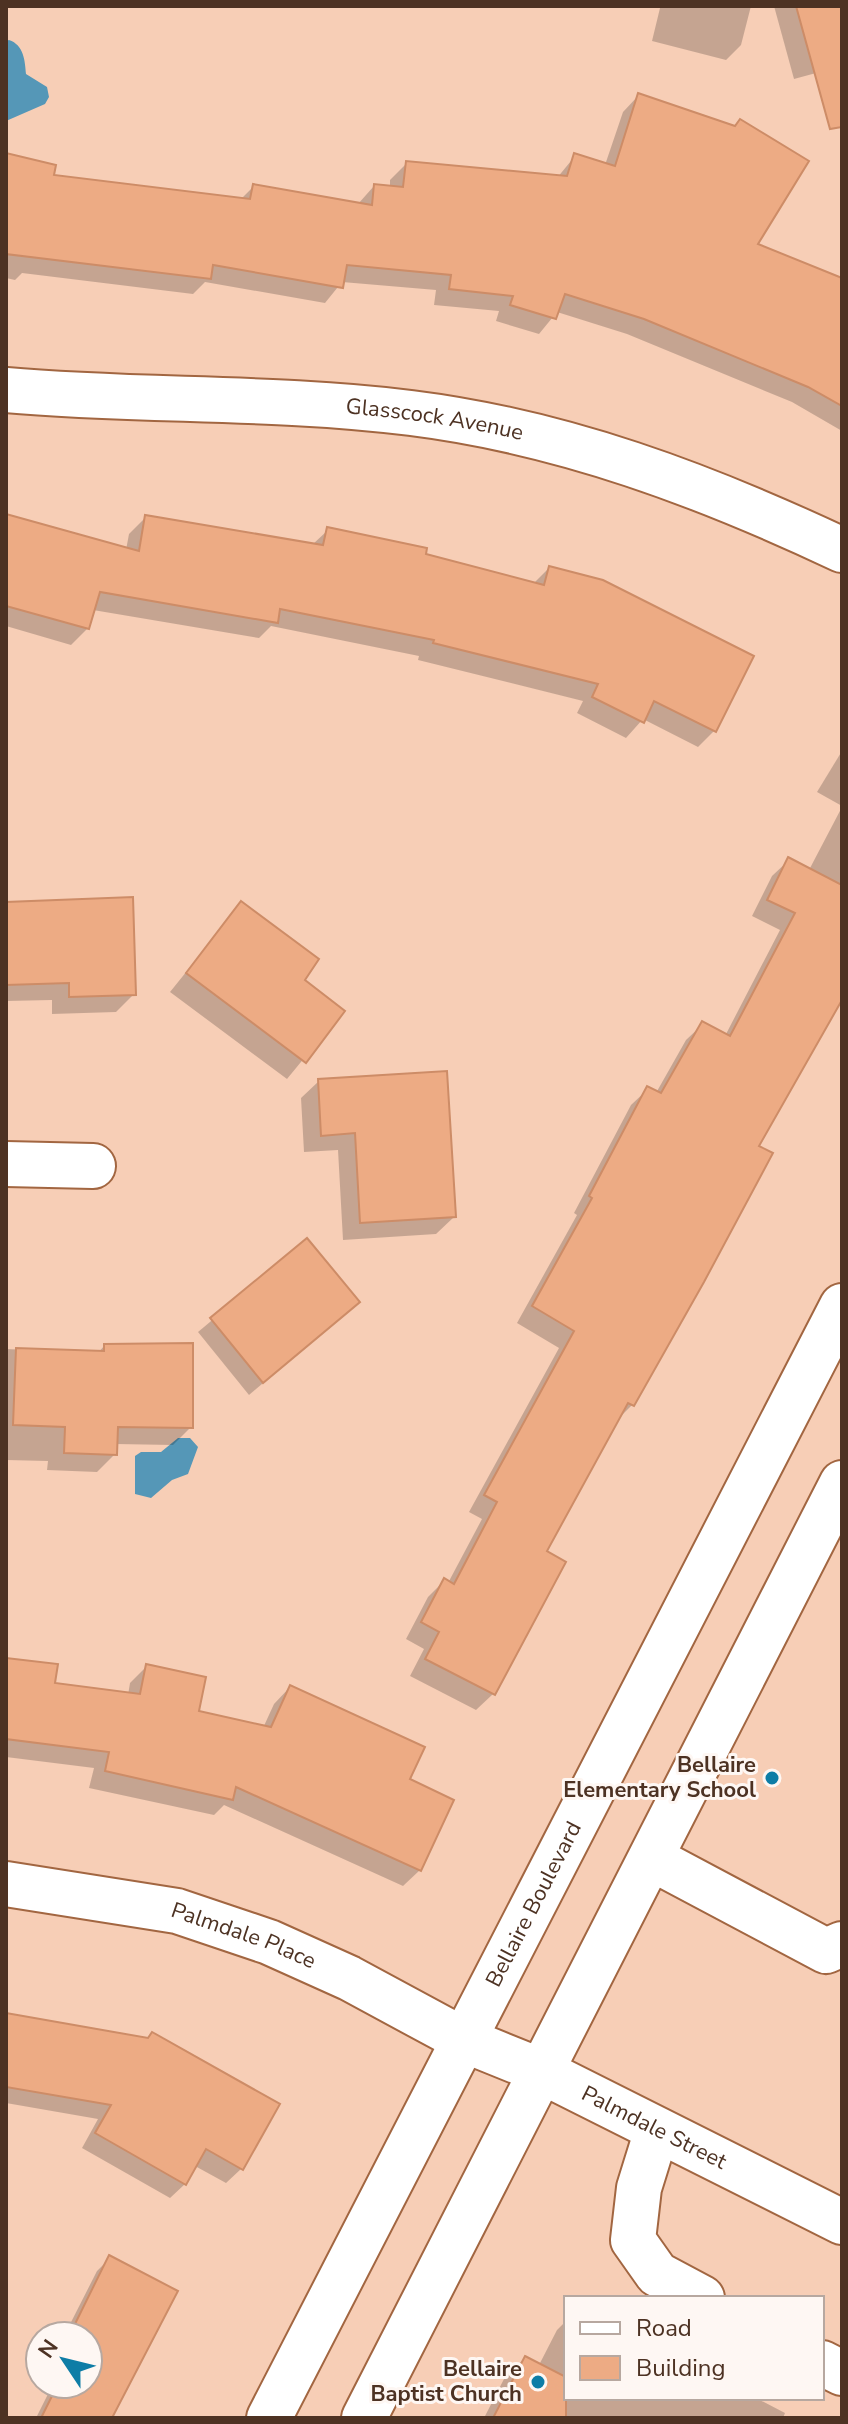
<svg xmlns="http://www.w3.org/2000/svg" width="848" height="2424" font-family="'Nunito Sans',sans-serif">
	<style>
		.water { fill: #5597b7 }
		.shadow { fill: #0003 }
		.building { fill: #edab84; stroke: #cd8c67; stroke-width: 2 }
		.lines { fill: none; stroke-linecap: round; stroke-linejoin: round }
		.minor-casing { stroke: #a26641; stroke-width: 48 }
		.minor { stroke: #fff; stroke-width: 44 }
		.poi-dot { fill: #0e7da6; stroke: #fef7f3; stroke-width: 3 }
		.labels { text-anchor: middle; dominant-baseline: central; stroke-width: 6; stroke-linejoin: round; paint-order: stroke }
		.street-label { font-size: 22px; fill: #4d3223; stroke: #fef7f3 }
		.poi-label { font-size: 22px; font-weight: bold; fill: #4d3223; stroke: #fef7f3; text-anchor: end }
	</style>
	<rect width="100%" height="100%" fill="#f7ceb6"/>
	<g class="water">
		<path d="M 9,40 C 24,45 25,61 26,74 L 47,87 L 49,97 L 45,104 L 6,121 L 6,41 Z"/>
		<path d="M 178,1438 L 190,1438 L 198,1447 L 188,1474 L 172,1480 L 151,1498 L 135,1494 L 135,1456 L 141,1452 L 161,1452 Z"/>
	</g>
	<g class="shadow">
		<path d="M 651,6 L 751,6 L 741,45 L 726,60 L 652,41 L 660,8 Z"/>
		<path d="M 774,6 L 842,6 L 842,66 L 794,79 Z"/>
		<path d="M 638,96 L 755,245 L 842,303 L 842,431 L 792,402 L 627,334 L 557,312 L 539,334 L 496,321 L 499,311 L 434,305 L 436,290 L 342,282 L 325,303 L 205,282 L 193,294 L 22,273 L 15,280 L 6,278 L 6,155 L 52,177 L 240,200 L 254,186 L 358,204 L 374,186 L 390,187 L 390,180 L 406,164 L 557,178 L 575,156 L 605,165 L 623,112 Z"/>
		<path d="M 146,517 L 312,545 L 328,530 L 533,584 L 549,568 L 715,730 L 698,747 L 643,719 L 626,738 L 577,713 L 583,701 L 418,660 L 419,656 L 271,626 L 259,638 L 93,610 L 88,628 L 71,645 L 6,626 L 6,522 L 126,550 L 129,534 Z"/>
		<path d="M 842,751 L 842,806 L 817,792 Z"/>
		<path d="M 842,807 L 842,998 L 756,1147 L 632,1405 L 617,1420 L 544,1552 L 493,1694 L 476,1710 L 410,1676 L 424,1649 L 406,1639 L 428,1597 L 444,1581 L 448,1583 L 482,1519 L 469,1512 L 559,1348 L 517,1323 L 577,1215 L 574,1213 L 631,1105 L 648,1089 L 656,1093 L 686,1040 L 703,1024 L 725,1036 L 780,930 L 752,916 L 772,876 L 789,860 L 809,870 Z"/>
		<path d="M 6,904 L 134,994 L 116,1012 L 52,1014 L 52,1000 L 6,1001 Z"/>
		<path d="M 241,904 L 302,981 L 342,1012 L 287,1079 L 170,992 Z"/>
		<path d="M 319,1081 L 454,1217 L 436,1234 L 343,1240 L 338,1150 L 304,1152 L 301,1098 Z"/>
		<path d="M 307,1241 L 345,1314 L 249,1395 L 198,1332 Z"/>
		<path d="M 104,1346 L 191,1427 L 173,1445 L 115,1444 L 115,1454 L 97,1472 L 47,1470 L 48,1461 L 6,1460 L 6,1349 L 98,1353 Z"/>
		<path d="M 6,1660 L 53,1685 L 128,1695 L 130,1683 L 147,1666 L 196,1713 L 263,1728 L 274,1704 L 290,1687 L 407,1780 L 420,1870 L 403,1886 L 224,1805 L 214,1815 L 89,1788 L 94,1768 L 6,1757 Z"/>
		<path d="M 6,2015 L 241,2169 L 226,2183 L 195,2166 L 185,2184 L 170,2198 L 82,2148 L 98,2119 L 6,2103 Z"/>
		<path d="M 110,2258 L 111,2418 L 36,2418 L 53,2384 L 88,2384 L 88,2336 L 64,2336 L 97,2271 Z"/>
		<path d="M 566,2321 L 566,2398 L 756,2398 L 785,2413 L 783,2418 L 484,2418 L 504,2379 L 525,2358 L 539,2365 L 557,2330 Z"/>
	</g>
	<g class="building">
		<path d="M 796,6 L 842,6 L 842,127 L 830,129 Z"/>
		<path d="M 638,93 L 735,126 L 740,119 L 809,161 L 758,244 L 842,278 L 842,406 L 808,387 L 644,319 L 565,294 L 556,319 L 510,305 L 513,296 L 449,289 L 451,275 L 347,265 L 343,288 L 213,265 L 211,279 L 6,254 L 6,153 L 56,165 L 54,175 L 250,199 L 253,184 L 372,205 L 374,184 L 403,187 L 406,161 L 567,176 L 574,153 L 615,166 Z"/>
		<path d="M 6,514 L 139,551 L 145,515 L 323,545 L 327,527 L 427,548 L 426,554 L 544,585 L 549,566 L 603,580 L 754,656 L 716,732 L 654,701 L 644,723 L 592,697 L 598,684 L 433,643 L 434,640 L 280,609 L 278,623 L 100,592 L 89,629 L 6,606 Z"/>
		<path d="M 788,857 L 842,885 L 842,1000 L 759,1146 L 773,1153 L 704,1282 L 634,1406 L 628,1403 L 547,1551 L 566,1562 L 495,1695 L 425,1659 L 439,1632 L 421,1622 L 444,1578 L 454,1584 L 497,1502 L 484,1495 L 574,1331 L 532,1306 L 592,1198 L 589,1196 L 647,1086 L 661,1093 L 702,1021 L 730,1036 L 795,913 L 767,900 Z"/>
		<path d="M 133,897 L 136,995 L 69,997 L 69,983 L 6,985 L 6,902 Z"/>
		<path d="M 241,901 L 319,959 L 305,980 L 345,1011 L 306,1063 L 186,973 Z"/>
		<path d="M 447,1071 L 456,1217 L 360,1223 L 355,1133 L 321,1136 L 318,1079 Z"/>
		<path d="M 307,1238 L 360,1302 L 263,1383 L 210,1318 Z"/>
		<path d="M 193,1343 L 193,1428 L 118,1427 L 117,1455 L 64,1453 L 65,1427 L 13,1425 L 16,1348 L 104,1351 L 104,1344 Z"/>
		<path d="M 6,1658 L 58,1664 L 55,1683 L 140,1694 L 146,1664 L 206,1677 L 199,1711 L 271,1727 L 290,1685 L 425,1747 L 410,1779 L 454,1800 L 421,1871 L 236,1787 L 233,1800 L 105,1771 L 109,1752 L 6,1739 Z"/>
		<path d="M 6,2013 L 148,2038 L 152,2032 L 280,2104 L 243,2170 L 206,2149 L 186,2185 L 95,2133 L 111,2105 L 6,2087 Z"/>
		<path d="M 109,2255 L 178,2291 L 112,2418 L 41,2418 L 58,2384 L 88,2384 L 88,2336 L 71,2332 Z"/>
		<path d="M 525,2356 L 566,2377 L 566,2418 L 493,2418 Z"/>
	</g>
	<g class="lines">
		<g class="minor-casing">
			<g id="minor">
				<path id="s1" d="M 6,390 C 141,402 277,396 411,413 C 563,432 704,485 842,550"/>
				<path d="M 6,1164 L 93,1166"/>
				<path d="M 651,1858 L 826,1951 L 842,1944"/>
				<path id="s2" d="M 6,1884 L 177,1911 L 269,1942 L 349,1978 L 462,2039 L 541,2071 L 842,2222"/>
				<path d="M 657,2130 L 639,2188 L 633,2240 L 657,2274 L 702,2298"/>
				<path d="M 822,2363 L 842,2373"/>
				<path id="s3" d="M 269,2418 L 842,1306"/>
				<path d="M 364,2418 L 842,1483"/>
			</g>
		</g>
		<use href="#minor" class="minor"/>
	</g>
	<g class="poi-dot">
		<circle cx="772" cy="1778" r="8"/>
		<circle cx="538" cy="2382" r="8"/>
	</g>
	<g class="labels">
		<g class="street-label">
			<text stroke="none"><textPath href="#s1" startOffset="430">Glasscock Avenue</textPath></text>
			<text stroke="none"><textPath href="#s3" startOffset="578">Bellaire Boulevard</textPath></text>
			<text stroke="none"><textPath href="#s2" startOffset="244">Palmdale Place</textPath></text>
			<text stroke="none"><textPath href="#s2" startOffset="698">Palmdale Street</textPath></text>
		</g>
		<g class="poi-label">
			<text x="756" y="1765">Bellaire<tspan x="756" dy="25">Elementary School</tspan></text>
			<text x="522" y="2369">Bellaire<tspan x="522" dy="25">Baptist Church</tspan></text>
		</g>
	</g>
	<rect width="848" height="2424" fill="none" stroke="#4d3223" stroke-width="16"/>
	<rect x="564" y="2296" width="260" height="104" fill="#fef7f3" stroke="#b7a8a0" stroke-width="2"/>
	<rect x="580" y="2322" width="40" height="12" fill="#ffffff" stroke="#b7a8a0" stroke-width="2"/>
	<text x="636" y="2336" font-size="24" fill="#4d3223">Road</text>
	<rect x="580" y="2356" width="40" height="24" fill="#edab84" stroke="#b7a8a0" stroke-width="2"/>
	<text x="636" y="2376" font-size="24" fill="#4d3223">Building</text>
	<g transform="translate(64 2360) rotate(305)"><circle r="38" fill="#fef7f3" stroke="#b7a8a0" stroke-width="2"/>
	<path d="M0-6L14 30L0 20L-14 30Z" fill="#0e7da6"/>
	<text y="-12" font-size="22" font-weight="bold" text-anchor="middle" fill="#4d3223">N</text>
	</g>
</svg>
